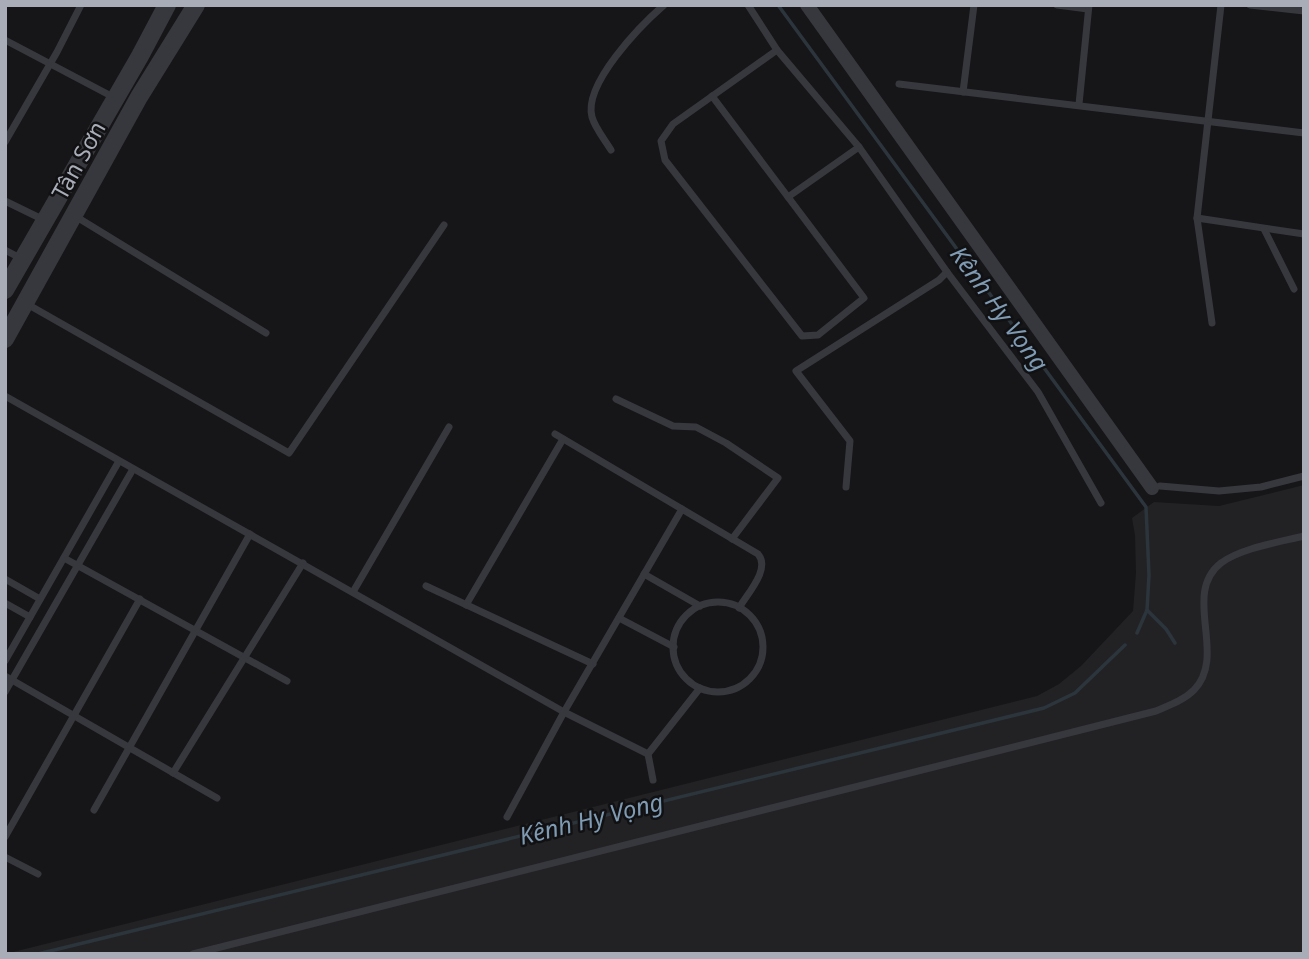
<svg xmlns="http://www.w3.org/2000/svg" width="1309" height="959" font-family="'Noto Sans',sans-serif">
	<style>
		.built { fill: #222225 }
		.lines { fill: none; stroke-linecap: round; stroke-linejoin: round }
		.stream { stroke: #2c353c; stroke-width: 3.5 }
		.service { stroke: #37383d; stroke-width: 7 }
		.minor { stroke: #37383d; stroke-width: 14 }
		.tertiary { stroke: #37383d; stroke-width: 18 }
		.labels { text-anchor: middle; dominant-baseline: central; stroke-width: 5; stroke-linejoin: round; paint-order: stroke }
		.street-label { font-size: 23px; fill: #a8adb8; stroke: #111113 }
		.water-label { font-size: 24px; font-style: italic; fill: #7f9bb3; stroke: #111113 }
	</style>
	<rect width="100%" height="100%" fill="#161618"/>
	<path class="built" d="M 1304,485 L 1304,954 L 5,954 L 1037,696 L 1059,684 L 1081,666 L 1133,611 L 1136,573 L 1135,535 L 1132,518 L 1154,502 L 1219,506 Z"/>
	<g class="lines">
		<g class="stream">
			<path d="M 778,5 L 1146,507 L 1149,575 L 1147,610 L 1137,633"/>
			<path d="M 1147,610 L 1166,629 L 1175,643"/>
			<path d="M 38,954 L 1044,708 L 1075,693 L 1125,645"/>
		</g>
		<g class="service">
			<path d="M 748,5 L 777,50 L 859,147 L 947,272 L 1038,392 L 1101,503"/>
			<path d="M 1057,5 L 1088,9"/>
			<path d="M 1250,5 L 1304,11"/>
			<path d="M 5,40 L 115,98"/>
			<path d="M 777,50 L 673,124 L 661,141 L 665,160 L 802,336 L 818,335 L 864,298 L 788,197 L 859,147"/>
			<path d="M 899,84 L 1304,133"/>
			<path d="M 963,92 L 974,5"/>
			<path d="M 712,96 L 788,197"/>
			<path d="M 1079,104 L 1089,5"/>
			<path d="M 5,142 L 57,52 L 81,5"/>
			<path d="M 611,150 C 605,140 595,128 592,117 C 583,84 641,25 664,5"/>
			<path d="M 5,201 L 44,220"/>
			<path d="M 75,216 L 266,333"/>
			<path d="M 1197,218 L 1304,234"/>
			<path d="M 1264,229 L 1294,289"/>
			<path d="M 5,250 L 22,259"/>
			<path d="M 27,304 L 289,453 L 444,225"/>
			<path d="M 1212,323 L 1197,218 L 1221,5"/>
			<path d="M 5,396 L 564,712 L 648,754"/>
			<path d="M 616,399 L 673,426 L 696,427 L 726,443 L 778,478 L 732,539"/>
			<path d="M 555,434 L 758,554 C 771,569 747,594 739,608"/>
			<path d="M 1160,486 L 1219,491 L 1261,487 L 1304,476"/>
			<path d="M 846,487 L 850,441 L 796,371 L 939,280 L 947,272"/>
			<path d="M 64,558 L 287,681"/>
			<path d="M 644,574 L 700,606"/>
			<path d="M 5,579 L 40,599"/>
			<path d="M 426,586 L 593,664"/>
			<path d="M 353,592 L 449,427"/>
			<circle cx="718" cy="647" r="45"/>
			<path d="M 5,603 L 30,617"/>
			<path d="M 466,605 L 563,439"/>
			<path d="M 619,618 L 674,647"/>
			<path d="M 5,661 L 119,461"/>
			<path d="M 5,676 L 217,798"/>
			<path d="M 5,692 L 133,469"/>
			<path d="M 173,773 L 303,563"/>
			<path d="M 653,780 L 648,754 L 700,688"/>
			<path d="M 94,810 L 250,534"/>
			<path d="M 507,817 L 564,712 L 682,509"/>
			<path d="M 5,837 L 140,599"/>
			<path d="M 5,857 L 38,874"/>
			<path d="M 193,954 L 1156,711 C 1170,705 1184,700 1194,690 C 1228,655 1181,594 1221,563 C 1241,548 1280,542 1304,536"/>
		</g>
		<path class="minor" d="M 807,5 L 1152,488"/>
		<g class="tertiary">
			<path d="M 5,290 L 140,56 L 167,5"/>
			<path d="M 5,339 L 139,97 L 196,5"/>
		</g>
	</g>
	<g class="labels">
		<g class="street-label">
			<text transform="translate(78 160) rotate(-61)">Tân Sơn</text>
		</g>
		<g class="water-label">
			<text transform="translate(1000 308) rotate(54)">Kênh Hy Vọng</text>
			<text transform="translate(591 818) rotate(-14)">Kênh Hy Vọng</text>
		</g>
	</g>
	<rect width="1309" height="959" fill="none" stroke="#a8adb8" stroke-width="14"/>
</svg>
